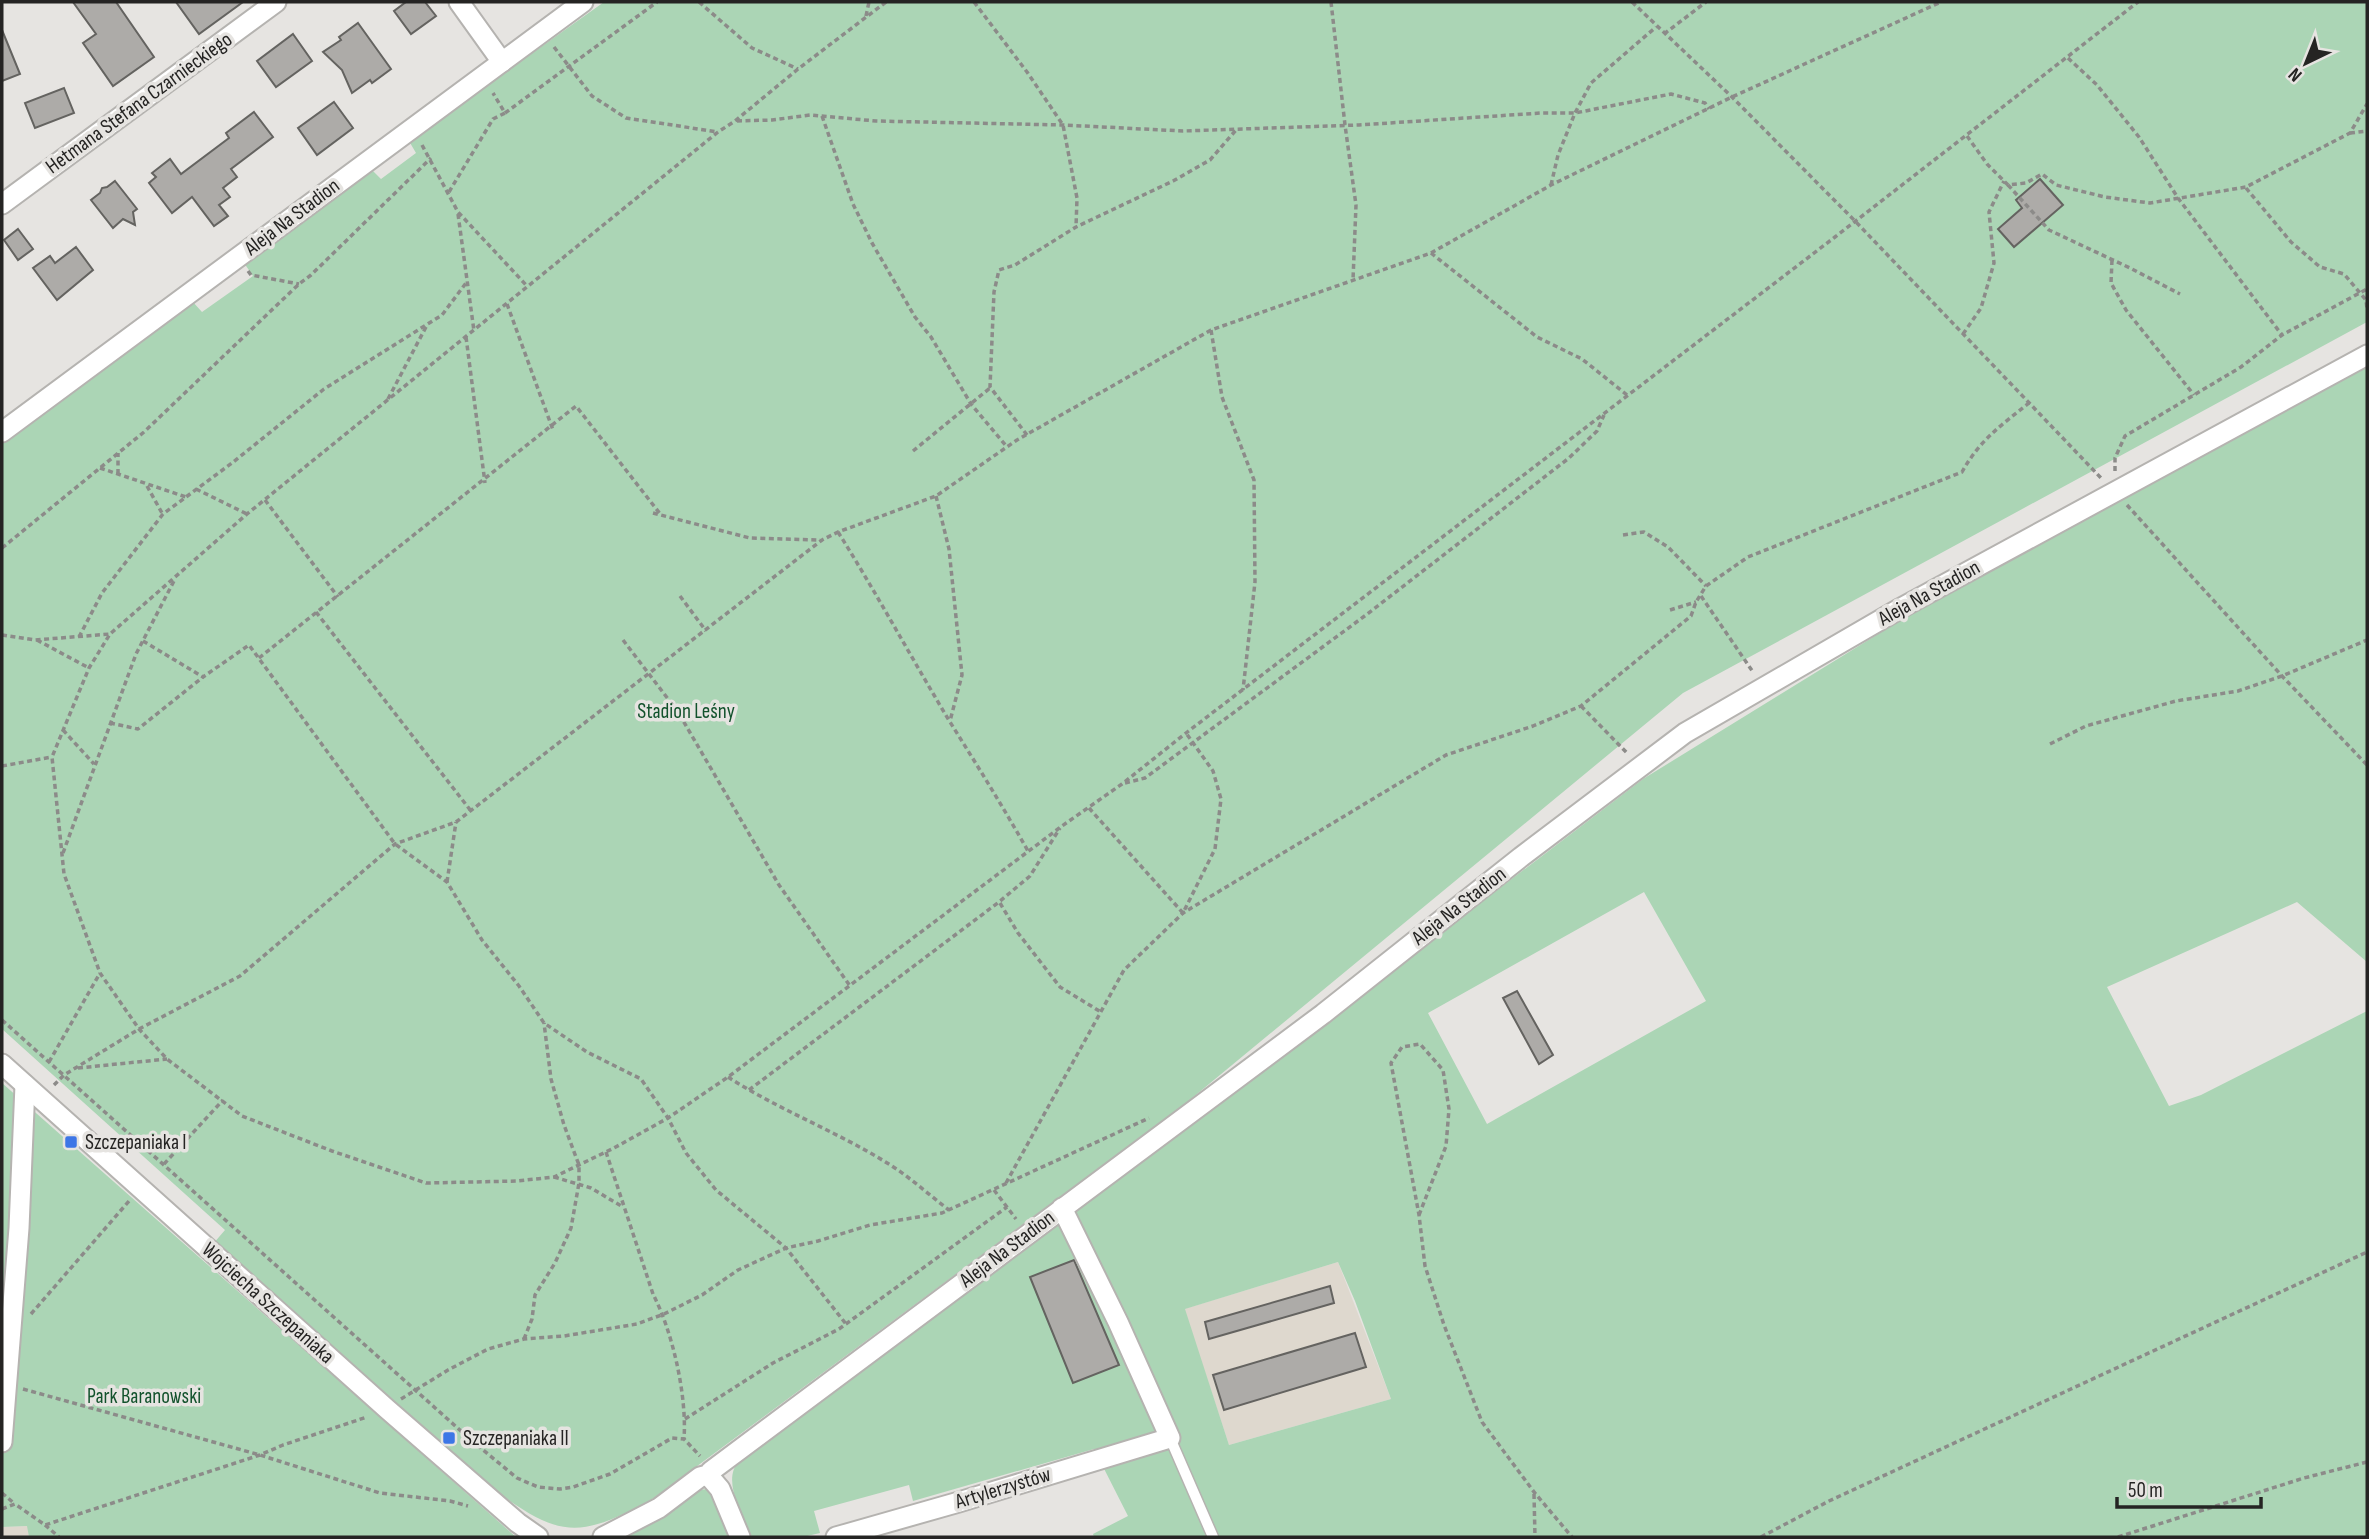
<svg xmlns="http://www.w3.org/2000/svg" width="2369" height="1539" font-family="'Sofia Sans Condensed',sans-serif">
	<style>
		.built { fill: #ded8ce }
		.green { fill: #abd5b5; fill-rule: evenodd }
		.building { fill: #adaba8; stroke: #646360; stroke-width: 2 }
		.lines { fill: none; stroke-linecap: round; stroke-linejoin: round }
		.lane-casing { stroke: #b5b3b0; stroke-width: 13 }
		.street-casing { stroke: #b5b3b0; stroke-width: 23 }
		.path { stroke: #8c8b89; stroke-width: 3.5; stroke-dasharray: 5 3.5; stroke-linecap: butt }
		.lane { stroke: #fff; stroke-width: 10 }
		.street { stroke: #fff; stroke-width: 19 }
		.poi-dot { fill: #3d76e6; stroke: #e6e4e1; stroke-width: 2.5 }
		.labels { text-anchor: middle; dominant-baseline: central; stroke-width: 7; stroke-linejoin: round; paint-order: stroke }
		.street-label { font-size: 21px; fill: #252423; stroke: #e6e4e1 }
		.park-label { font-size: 21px; fill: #12522c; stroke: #e6e4e1 }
		.poi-label { font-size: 21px; fill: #252423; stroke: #e6e4e1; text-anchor: start }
	</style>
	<rect width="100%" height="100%" fill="#e6e4e1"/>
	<g class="built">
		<path d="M 1338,1262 L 1391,1399 L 1229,1445 L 1184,1309 Z"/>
		<path d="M 28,1526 L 29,1537 L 2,1537 L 2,1527 Z"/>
	</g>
	<g class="green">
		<path d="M 604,2 L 2367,2 L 2367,322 L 1683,693 L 1180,1108 L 654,1498 C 580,1539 561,1539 493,1489 L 213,1244 L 225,1230 L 2,1029 L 2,443 L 192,301 L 202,312 L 253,276 L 244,263 L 371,169 L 381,179 L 416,153 L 409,141 Z"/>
		<path d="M 2367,359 L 2367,962 L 2297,902 L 2107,987 L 2169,1106 L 2201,1095 L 2367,1011 L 2367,1537 L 1094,1537 L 1093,1534 L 1128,1516 L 1094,1449 L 913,1501 L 909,1485 L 814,1511 L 820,1533 L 803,1537 L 752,1537 C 743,1516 721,1480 739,1461 L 1352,1004 L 1362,993 L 1643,779 L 1969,578 ZM 1644,892 L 1706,1001 L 1487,1124 L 1428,1013 ZM 1338,1262 L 1355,1301 L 1391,1399 L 1229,1445 L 1185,1309 Z"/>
		<path d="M 2,1083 L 516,1537 L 29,1537 L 27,1526 L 2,1527 Z"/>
		<path d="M 708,1489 L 715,1497 L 729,1537 L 624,1537 L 698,1490 Z"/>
	</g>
	<g class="building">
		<path d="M 73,2 L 116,2 L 154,57 L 113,86 L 83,43 L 96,34 Z"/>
		<path d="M 176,2 L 243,2 L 199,34 Z"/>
		<path d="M 406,2 L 425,2 L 436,16 L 411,34 L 394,11 Z"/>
		<path d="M 358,23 L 391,69 L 372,83 L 370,80 L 352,93 L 342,70 L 323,52 L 341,40 L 339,37 Z"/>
		<path d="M 2,30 L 20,74 L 2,81 Z"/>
		<path d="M 293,34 L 312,61 L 276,87 L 257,61 Z"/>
		<path d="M 64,88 L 74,113 L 35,128 L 25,103 Z"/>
		<path d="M 334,102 L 353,128 L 317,155 L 298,128 Z"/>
		<path d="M 254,112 L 273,137 L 231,169 L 237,177 L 223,188 L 230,197 L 219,205 L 228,216 L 214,226 L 192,197 L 172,213 L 149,183 L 156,177 L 152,173 L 170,159 L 181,174 L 229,138 L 226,133 Z"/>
		<path d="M 2040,179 L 2063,205 L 2014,247 L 1998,229 L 2022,208 L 2016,200 Z"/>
		<path d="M 115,181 L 137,209 L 133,212 L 135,225 L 123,219 L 113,228 L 91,200 L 100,193 L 102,188 L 107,187 Z"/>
		<path d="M 18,229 L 33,249 L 18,260 L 4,240 Z"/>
		<path d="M 76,247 L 93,270 L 57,300 L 33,268 L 50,256 L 55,263 Z"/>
		<path d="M 1517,991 L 1553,1055 L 1539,1064 L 1503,998 Z"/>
		<path d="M 1074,1260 L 1119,1365 L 1073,1383 L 1030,1277 Z"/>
		<path d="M 1330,1286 L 1334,1303 L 1209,1339 L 1205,1322 Z"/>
		<path d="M 1355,1333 L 1366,1367 L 1224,1410 L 1213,1375 Z"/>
	</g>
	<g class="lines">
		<g class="lane-casing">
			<path id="lane" d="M 1170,1438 L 1213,1537"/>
		</g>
		<g class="street-casing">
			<g id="street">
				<path d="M 459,2 L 502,62"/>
				<path d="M 2,204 L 276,2"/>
				<path d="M 2,432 L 583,2"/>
				<path d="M 2,1064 L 387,1409 L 518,1523 L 538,1537"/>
				<path d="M 2,1442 L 19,1228 L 25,1085"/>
				<path d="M 708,1475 L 720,1489 L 740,1537"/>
				<path d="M 603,1537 L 659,1508 L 700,1477 L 708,1475 L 711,1471 L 1323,1014 L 1521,857 L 1685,733 L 1901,608 L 2367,355"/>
				<path d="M 836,1537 L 959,1502 L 1170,1438 L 1118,1322 L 1062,1208"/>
			</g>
		</g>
		<g class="path">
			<path d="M 699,2 L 752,48 L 798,69"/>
			<path d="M 886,2 L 798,69 L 735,121 L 718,132 L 247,514 L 110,634 L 89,668 L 52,757 L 64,874 L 100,973 L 139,1029 L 167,1059 L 242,1116 L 332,1151 L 426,1183 L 517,1181 L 554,1177 L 614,1148 L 668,1118 L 728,1077 L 1062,826 L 1122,784 L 1186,733 L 1835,237 L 2138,2"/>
			<path d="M 974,2 L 1027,72 L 1063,125 L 1077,198 L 1076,227"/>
			<path d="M 1331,2 L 1345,125 L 1356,205 L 1353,280"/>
			<path d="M 1632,2 L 1732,97 L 1855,221 L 2102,479"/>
			<path d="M 866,16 L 869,2"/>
			<path d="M 1664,34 L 1706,2"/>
			<path d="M 554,47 L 592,96 L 626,118 L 718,132"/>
			<path d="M 2068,58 L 2097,85 L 2139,137 L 2178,198 L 2282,335"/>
			<path d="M 505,113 L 657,2"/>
			<path d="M 822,116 L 853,204 L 872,243 L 915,317 L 931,337 L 971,404 L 1007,447"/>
			<path d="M 737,121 L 772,120 L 810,115 L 876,121 L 1063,125 L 1183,131 L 1359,125 L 1541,113 L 1575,113 L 1671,94 L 1705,103 L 1709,109"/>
			<path d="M 2350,133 L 2367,131"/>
			<path d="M 1967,136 L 1987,164 L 2008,185 L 2026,183 L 2042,174 L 2056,185 L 2105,197 L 2150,203 L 2246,187 L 2350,133 L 2367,104"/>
			<path d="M 422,145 L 458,212 L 527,286"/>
			<path d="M 1551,185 L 1558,155 L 1575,113 L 1591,83 L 1656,27"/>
			<path d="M 2008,185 L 2049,230 L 2130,268 L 2180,294"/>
			<path d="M 2246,188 L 2291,242 L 2320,267 L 2344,274 L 2366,300 L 2367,309"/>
			<path d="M 449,192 L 493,119 L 505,113 L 493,93"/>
			<path d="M 458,214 L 474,331"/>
			<path d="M 1431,253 L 1537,337 L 1582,359 L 1627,395"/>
			<path d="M 2112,260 L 2111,283 L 2126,310 L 2194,395"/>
			<path d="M 248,271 L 251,275 L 299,284"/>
			<path d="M 507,304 L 553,430"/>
			<path d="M 1211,330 L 1222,397 L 1254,480 L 1255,582 L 1243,690"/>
			<path d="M 1963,334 L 1981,308 L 1994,263 L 1989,212 L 2004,181"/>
			<path d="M 466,337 L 485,483"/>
			<path d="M 388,399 L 427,325"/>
			<path d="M 1027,435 L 990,387 L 994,292 L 999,270 L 1015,265 L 1076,227 L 1173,181 L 1210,160 L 1236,130"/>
			<path d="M 913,451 L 990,388"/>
			<path d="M 100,468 L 186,497"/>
			<path d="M 2115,471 L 2115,458 L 2125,436 L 2241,367 L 2282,335 L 2367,289"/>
			<path d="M 118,474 L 118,453"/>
			<path d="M 147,486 L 162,513"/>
			<path d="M 196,489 L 247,514"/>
			<path d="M 936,496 L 949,549 L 962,675 L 950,721"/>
			<path d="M 265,500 L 338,597"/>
			<path d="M 2127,505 L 2282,676 L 2367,765"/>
			<path d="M 653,513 L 750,538 L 820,540"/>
			<path d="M 838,532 C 877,594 912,659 950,722 C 977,765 1003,807 1028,851"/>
			<path d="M 1623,535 L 1644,532 L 1668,547 L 1706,586"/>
			<path d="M 2,548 L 144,432 L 299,284 L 311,275 L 431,158"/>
			<path d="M 680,596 L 706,631"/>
			<path d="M 1701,596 L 1753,672"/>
			<path d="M 1670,610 L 1696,602"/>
			<path d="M 316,612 L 471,811"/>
			<path d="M 2,635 L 35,640 L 110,634"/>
			<path d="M 79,637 L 102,593 L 163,514 L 232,463 L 324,389 L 442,315 L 466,283"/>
			<path d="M 37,640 L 89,668"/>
			<path d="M 623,640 L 678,712 L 779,885 L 850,986"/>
			<path d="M 143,641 L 203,677 L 249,645 L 395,844 L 447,882 L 482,940 L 519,986 L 544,1023 L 587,1052 L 641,1079 L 668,1118 L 686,1153 L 716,1190 L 786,1248 L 846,1324"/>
			<path d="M 259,658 L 576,406 L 661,515"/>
			<path d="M 1581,706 L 1628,754"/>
			<path d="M 110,723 L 138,729 L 203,677"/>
			<path d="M 63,730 L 94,764"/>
			<path d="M 2050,744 L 2086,726 L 2176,701 L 2238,691 L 2282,676 L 2367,640"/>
			<path d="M 2,766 L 52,757"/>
			<path d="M 1125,783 L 1145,778 L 1366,615 L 1569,458 L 1597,431 L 1604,415"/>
			<path d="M 1089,808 L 1183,913 L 1215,849 L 1221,799 L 1213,771 L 1186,733"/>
			<path d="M 63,853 L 136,654 L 175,579"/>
			<path d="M 447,882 L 456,822"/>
			<path d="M 1000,903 L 1018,933 L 1060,987 L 1101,1012"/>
			<path d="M 2,1020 L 471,1440 L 517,1478 L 538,1487 L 560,1489 L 573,1487 L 610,1474 L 672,1438 L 684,1439 L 700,1456"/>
			<path d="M 49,1062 L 100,973"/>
			<path d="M 78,1068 L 167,1059"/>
			<path d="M 728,1077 C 782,1112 844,1134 898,1170 C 915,1182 932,1197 949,1210"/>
			<path d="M 54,1085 L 64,1075 L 139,1029 L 240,976 L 395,844 L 456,822 L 822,540 L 838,532 L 936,496 L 1017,440 L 1211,330 L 1431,253 L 1551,185 L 1732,97 L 1941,2"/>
			<path d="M 749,1090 L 999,902 L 1030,876 L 1060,828"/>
			<path d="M 606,1152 L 653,1294 C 673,1333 687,1396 684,1439"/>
			<path d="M 164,1164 L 223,1100"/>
			<path d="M 554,1177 L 591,1188 L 623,1207"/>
			<path d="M 1006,1183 L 1124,970 L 1183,913 L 1446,755 L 1533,726 L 1581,706 L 1691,616 L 1696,602 L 1706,586 L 1748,557 L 1962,472 C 1980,440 2000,426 2029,403"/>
			<path d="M 994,1190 L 1016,1219"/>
			<path d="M 1419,1215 L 1446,1146 L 1449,1109 L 1443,1070 L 1420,1044 L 1402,1047 L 1391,1063 L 1419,1215 L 1425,1266 L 1444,1325 L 1482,1422 L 1534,1492 L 1572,1537"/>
			<path d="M 31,1314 L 129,1201"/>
			<path d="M 524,1339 L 532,1319 L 535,1295 L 555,1263 L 571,1228 L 579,1183 L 579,1165 L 564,1125 L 551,1079 L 544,1023"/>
			<path d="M 23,1389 L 260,1455 L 380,1493 L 450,1501 L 468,1506"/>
			<path d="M 401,1399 L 448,1370 L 488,1349 L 524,1339 L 564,1336 L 637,1324 L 664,1314 L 702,1295 L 738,1270 L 786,1248 L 818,1241 L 870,1225 L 942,1213 L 1149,1118"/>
			<path d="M 685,1419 L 773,1363 L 839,1329 L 1007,1207"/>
			<path d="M 2,1493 L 15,1504"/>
			<path d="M 1534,1494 L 1535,1537"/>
			<path d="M 2,1509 L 15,1504 L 45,1525 L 260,1455 L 283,1445 L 367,1417"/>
			<path d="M 45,1525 L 59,1537"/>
			<path d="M 1761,1537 L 1829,1501 L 2367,1252"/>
			<path d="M 2118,1537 L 2304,1478 L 2367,1462"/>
		</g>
		<use href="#lane" class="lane"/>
		<use href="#street" class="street"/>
	</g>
	<g class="poi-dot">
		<rect x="64" y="1135" width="14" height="14" rx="3.5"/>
		<rect x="442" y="1431" width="14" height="14" rx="3.5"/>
	</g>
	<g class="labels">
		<g class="street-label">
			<text transform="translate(139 103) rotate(-36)">Hetmana Stefana Czarnieckiego</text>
			<text transform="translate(292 217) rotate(-37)">Aleja Na Stadion</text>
			<text transform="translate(1929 593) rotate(-29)">Aleja Na Stadion</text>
			<text transform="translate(1459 906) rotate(-38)">Aleja Na Stadion</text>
			<text transform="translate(1007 1249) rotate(-37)">Aleja Na Stadion</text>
			<text transform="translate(268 1303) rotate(42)">Wojciecha Szczepaniaka</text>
			<text transform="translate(1003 1488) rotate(-17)">Artylerzystów</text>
		</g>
		<g class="park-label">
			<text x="686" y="711">Stadion Leśny</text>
			<text x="144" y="1396">Park Baranowski</text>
		</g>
		<g class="poi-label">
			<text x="85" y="1142">Szczepaniaka I</text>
			<text x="463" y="1438">Szczepaniaka II</text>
		</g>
	</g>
	<rect width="2369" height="1539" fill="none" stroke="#252423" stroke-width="7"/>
	<g transform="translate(2306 63) rotate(223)" stroke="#e6e4e1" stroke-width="5" paint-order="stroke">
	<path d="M0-5L12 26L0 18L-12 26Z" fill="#252423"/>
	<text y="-10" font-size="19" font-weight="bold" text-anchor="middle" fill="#252423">N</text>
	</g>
	<path d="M2117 1497v10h144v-10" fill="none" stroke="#252423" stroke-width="3.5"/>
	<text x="2128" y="1497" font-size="21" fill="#252423" stroke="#e6e4e1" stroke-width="5" paint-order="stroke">50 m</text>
</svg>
